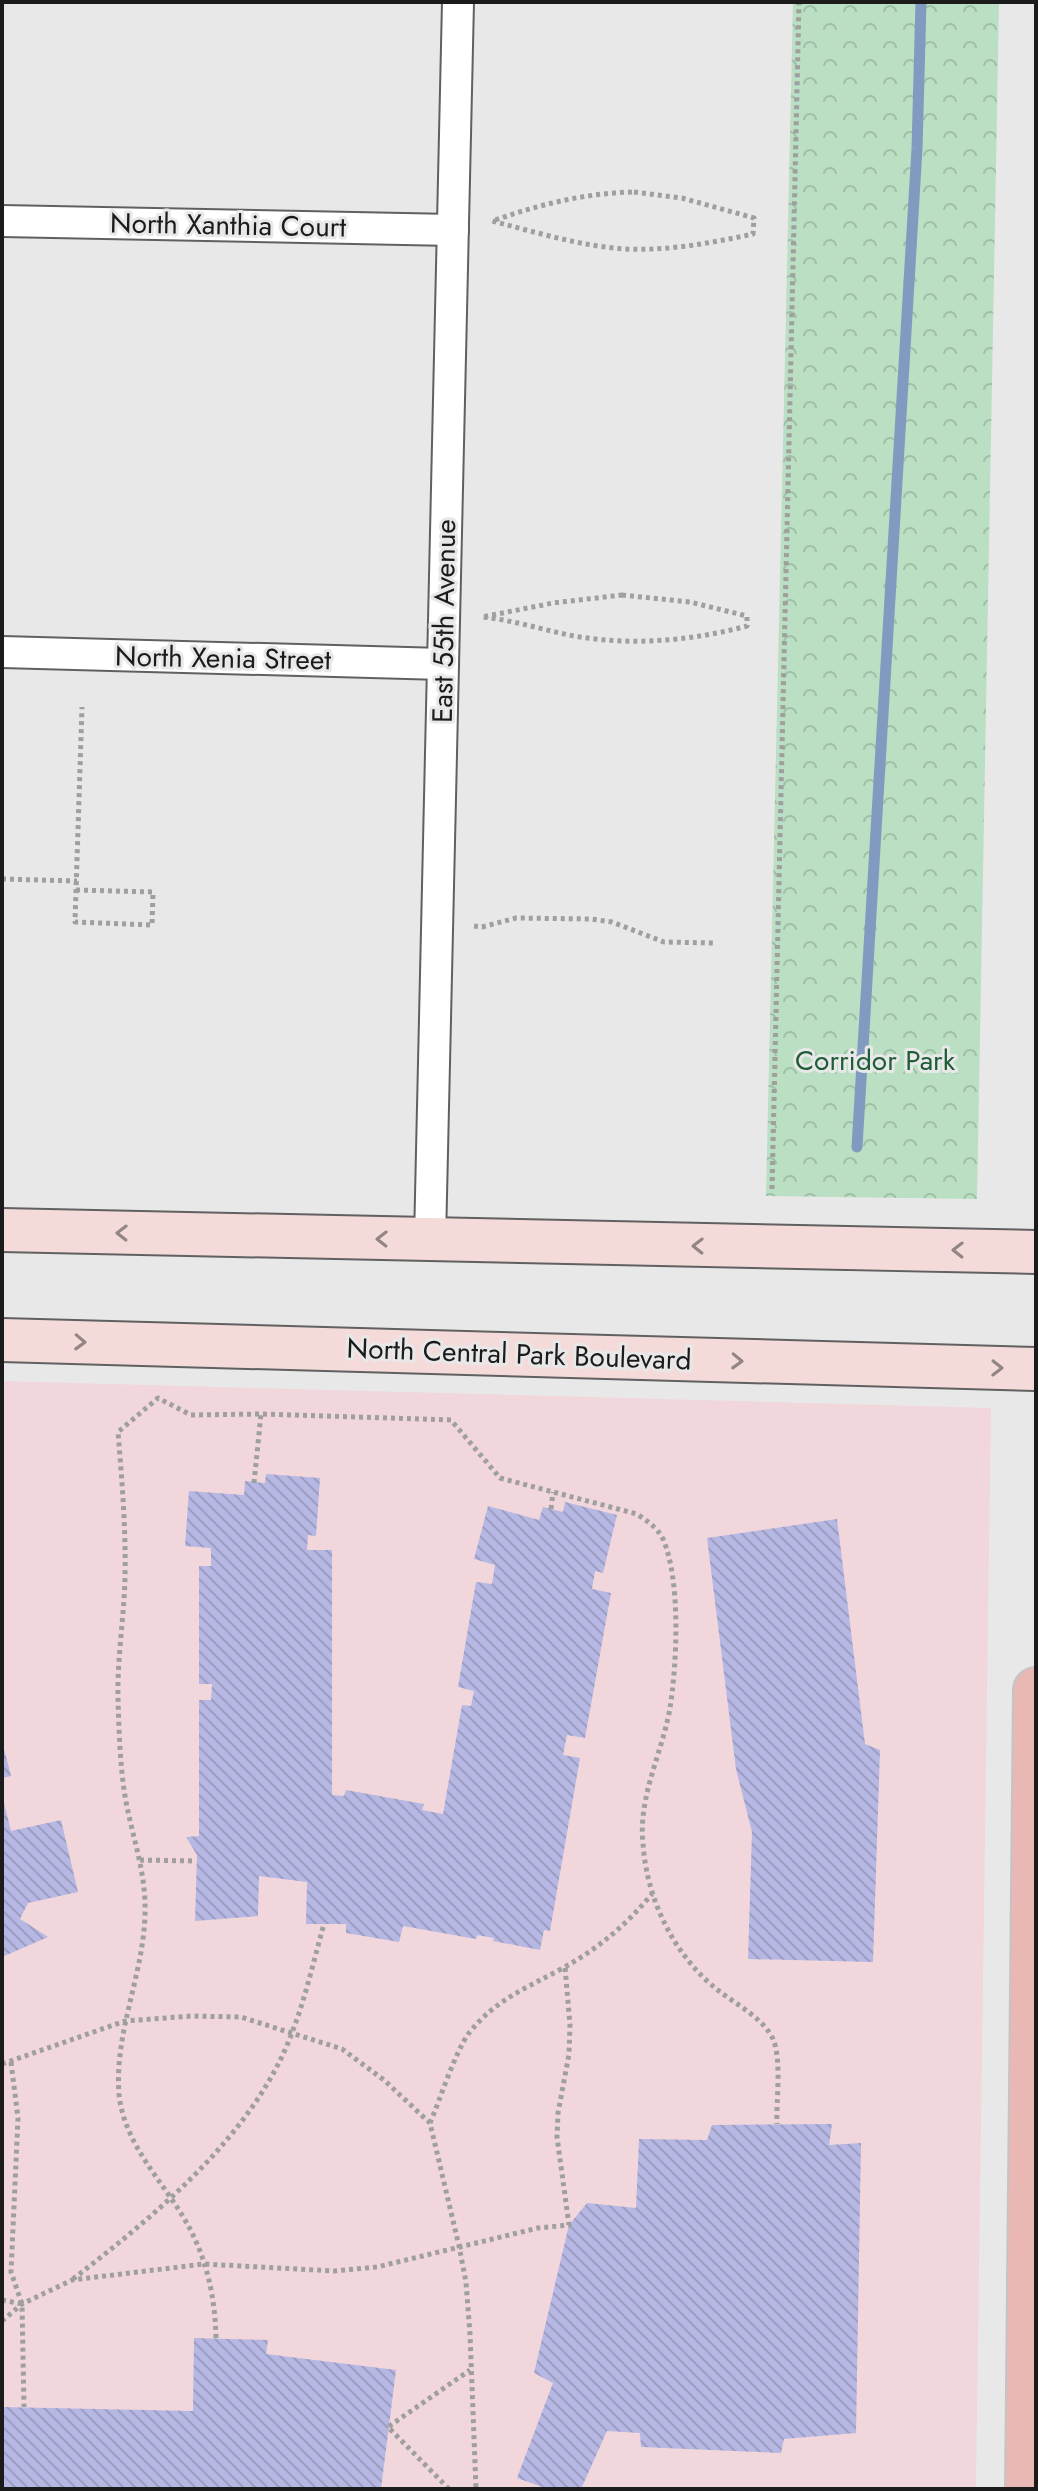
<svg xmlns="http://www.w3.org/2000/svg" width="1038" height="2491" font-family="Jost,sans-serif">
	<style>
		.education { fill: #f1d7db }
		.park { fill: url(#park-crowns) }
		.lines { fill: none; stroke-linecap: round; stroke-linejoin: round }
		.stream { stroke: #819abf; stroke-width: 11 }
		.building { fill: url(#building-back-hatch) }
		.street-casing { stroke: #606061; stroke-width: 34 }
		.secondary-casing { stroke: #606061; stroke-width: 46 }
		.primary-casing { stroke: #c4c4c4; stroke-width: 48 }
		.path { stroke: #9f9fa0; stroke-width: 5; stroke-dasharray: 4 4; stroke-linecap: butt }
		.street { stroke: #fff; stroke-width: 30 }
		.secondary { stroke: #f4dbda; stroke-width: 42 }
		.primary { stroke: #e9b7b4; stroke-width: 44 }
		.oneway { stroke: #928584 }
		.labels { text-anchor: middle; dominant-baseline: central; stroke-width: 6; stroke-linejoin: round; paint-order: stroke }
		.street-label { font-size: 28px; fill: #1b1b1c; stroke: #e8e8e9 }
		.park-label { font-size: 28px; fill: #1e5d35; stroke: #e8e8e9 }
	</style>
	<defs>
		<pattern id="park-crowns" width="20" height="18" patternUnits="userSpaceOnUse" patternTransform="scale(2)"><rect width="20" height="18" fill="#badfc3"/><path d="M2 6a3 3 0 1 1 6 0M12 15a3 3 0 1 1 6 0" fill="none" stroke="#9fbfa7"/></pattern>
		<pattern id="building-back-hatch" width="6" height="6" patternUnits="userSpaceOnUse" patternTransform="scale(2)"><rect width="6" height="6" fill="#b6b7e3"/><path d="M-1 5l2 2M0 0l6 6M5-1l2 2" fill="none" stroke="#9c9dc2"/></pattern>
	</defs>
	<rect width="100%" height="100%" fill="#e8e8e9"/>
	<path class="education" d="M 2,1381 L 991,1408 L 976,2489 L 2,2489 Z"/>
	<path class="park" d="M 793,2 L 999,2 L 977,1199 L 766,1196 Z"/>
	<g class="lines">
		<path class="stream" d="M 857,1147 L 917,149 L 921,2"/>
	</g>
	<g class="building">
		<path d="M 266,1474 L 320,1478 L 316,1536 L 308,1535 L 307,1550 L 332,1550 L 332,1795 L 344,1796 L 346,1790 L 424,1804 L 422,1810 L 443,1814 L 462,1705 L 471,1706 L 474,1691 L 458,1687 L 476,1582 L 492,1584 L 495,1565 L 474,1559 L 488,1506 L 539,1520 L 543,1507 L 563,1512 L 565,1502 L 617,1515 L 603,1573 L 595,1571 L 592,1589 L 611,1593 L 585,1738 L 567,1735 L 563,1755 L 580,1758 L 550,1931 L 544,1930 L 540,1950 L 493,1941 L 494,1938 L 477,1935 L 476,1939 L 403,1926 L 399,1942 L 346,1933 L 346,1924 L 306,1924 L 307,1882 L 259,1876 L 258,1916 L 195,1921 L 197,1855 L 186,1837 L 199,1836 L 199,1700 L 211,1700 L 212,1684 L 199,1684 L 199,1566 L 211,1566 L 211,1548 L 185,1546 L 189,1491 L 244,1495 L 245,1481 L 265,1483 Z"/>
		<path d="M 837,1519 L 865,1744 L 880,1750 L 873,1962 L 748,1959 L 752,1832 L 736,1769 L 707,1538 Z"/>
		<path d="M 2,1741 L 11,1776 L 2,1778 Z"/>
		<path d="M 2,1795 L 11,1831 L 61,1820 L 78,1892 L 28,1903 L 20,1919 L 48,1937 L 2,1957 Z"/>
		<path d="M 832,2124 L 829,2145 L 861,2143 L 856,2433 L 784,2439 L 781,2453 L 641,2447 L 640,2433 L 607,2431 L 581,2489 L 548,2489 L 517,2478 L 553,2383 L 534,2373 L 569,2225 L 587,2203 L 636,2208 L 639,2139 L 707,2140 L 712,2125 Z"/>
		<path d="M 194,2338 L 268,2340 L 266,2354 L 396,2370 L 381,2489 L 2,2489 L 2,2407 L 193,2411 Z"/>
	</g>
	<g class="lines">
		<g class="street-casing">
			<g id="street">
				<path d="M 2,221 L 453,230"/>
				<path d="M 2,652 L 443,664"/>
				<path d="M 430,1240 L 458,2"/>
			</g>
		</g>
		<g class="secondary-casing">
			<g id="secondary">
				<path d="M 2,1230 L 1036,1252"/>
				<path d="M 2,1340 L 1036,1369"/>
			</g>
		</g>
		<g class="primary-casing">
			<path id="primary" d="M 1028,2489 L 1036,1690"/>
		</g>
		<g class="path">
			<path d="M 634,192 L 682,198 L 754,218 L 753,234 C 711,243 668,251 625,249 C 580,246 535,232 492,221 C 538,205 584,193 634,192 Z"/>
			<path d="M 622,595 L 690,602 L 747,616 L 747,626 C 691,641 631,646 574,636 C 543,630 513,620 482,617 L 553,603 Z"/>
			<path d="M 2,879 L 77,881"/>
			<path d="M 76,890 L 153,892 L 152,925 L 75,922 L 82,707"/>
			<path d="M 474,926 L 482,927 L 516,918 L 591,919 L 612,922 L 664,942 L 713,943"/>
			<path d="M 772,1189 L 799,2"/>
			<path d="M 254,1483 L 261,1414"/>
			<path d="M 551,1509 L 553,1492"/>
			<path d="M 140,1860 L 196,1861"/>
			<path d="M 11,2062 L 18,2118 L 11,2272 L 22,2304"/>
			<path d="M 2,2064 L 125,2021 L 192,2016 L 241,2017 L 342,2049 L 384,2080 L 430,2123 L 459,2246 L 466,2282 L 470,2334 L 476,2489"/>
			<path d="M 430,2123 C 440,2100 455,2052 469,2033 C 496,1999 527,1988 563,1968 C 599,1948 626,1925 652,1894"/>
			<path d="M 73,2279 C 157,2214 256,2133 293,2030 C 306,1996 314,1959 324,1924"/>
			<path d="M 2,2300 L 22,2304 L 24,2407"/>
			<path d="M 2,2321 L 22,2304 L 72,2280 L 204,2264 L 334,2271 L 377,2267 L 538,2228 L 569,2225 L 557,2137 L 558,2113 L 569,2054 L 570,2025 L 565,1967"/>
			<path d="M 216,2338 C 215,2299 208,2263 189,2227 C 166,2184 124,2146 119,2094 C 114,2028 147,1969 145,1903 C 144,1866 131,1832 125,1796 C 120,1765 119,1731 118,1699 C 117,1659 124,1618 125,1578 C 126,1529 122,1481 118,1432 L 158,1398 L 191,1415 L 261,1414 L 451,1420 L 500,1478 L 637,1514 C 647,1521 657,1527 663,1539 C 681,1581 677,1663 670,1708 C 662,1754 638,1796 643,1844 C 647,1900 674,1956 719,1991 C 736,2004 764,2019 773,2039 C 782,2060 776,2101 777,2124"/>
			<path d="M 449,2489 L 388,2427 L 470,2370"/>
		</g>
		<use href="#street" class="street"/>
		<use href="#secondary" class="secondary"/>
		<use href="#primary" class="primary"/>
	</g>
	<defs><path id="oneway-chevron" d="M-2-3.5L2.5 0L-2 3.5" fill="none" stroke-width="1.6" stroke-linecap="round" stroke-linejoin="round" transform="scale(2)"/></defs>
	<g class="oneway">
		<use href="#oneway-chevron" transform="translate(122 1233) rotate(-179)"/>
		<use href="#oneway-chevron" transform="translate(382 1239) rotate(-179)"/>
		<use href="#oneway-chevron" transform="translate(698 1246) rotate(-179)"/>
		<use href="#oneway-chevron" transform="translate(958 1250) rotate(-179)"/>
		<use href="#oneway-chevron" transform="translate(80 1342) rotate(2)"/>
		<use href="#oneway-chevron" transform="translate(737 1361) rotate(2)"/>
		<use href="#oneway-chevron" transform="translate(997 1368) rotate(1)"/>
	</g>
	<g class="labels">
		<g class="street-label">
			<text transform="translate(228 225) rotate(1)">North Xanthia Court</text>
			<text transform="translate(444 621) rotate(-89)">East 55th Avenue</text>
			<text transform="translate(223 658) rotate(1)">North Xenia Street</text>
			<text transform="translate(519 1354) rotate(2)">North Central Park Boulevard</text>
		</g>
		<g class="park-label">
			<text x="875" y="1060">Corridor Park</text>
		</g>
	</g>
	<rect width="1038" height="2491" fill="none" stroke="#1b1b1c" stroke-width="8"/>
</svg>
